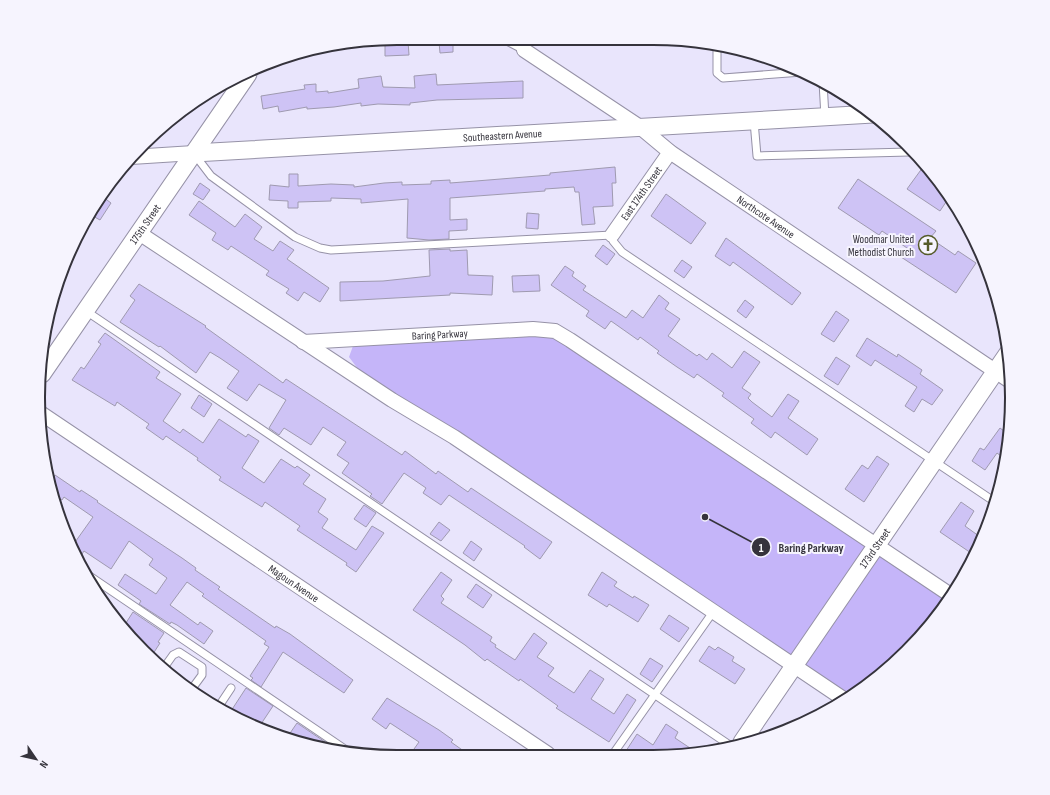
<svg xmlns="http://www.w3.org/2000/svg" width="1050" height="795" font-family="'Sofia Sans Condensed',sans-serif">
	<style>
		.green { fill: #c5b5f9 }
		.building { fill: #cec3f5; stroke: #9f9ab0 }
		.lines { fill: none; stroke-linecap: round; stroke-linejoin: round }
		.service-casing { stroke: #9692a7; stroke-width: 9 }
		.minor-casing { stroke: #9692a7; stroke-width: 16 }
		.tertiary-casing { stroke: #9692a7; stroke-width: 19 }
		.service { stroke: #fff; stroke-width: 7 }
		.minor { stroke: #fff; stroke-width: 14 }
		.tertiary { stroke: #fff; stroke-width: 17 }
		.labels { text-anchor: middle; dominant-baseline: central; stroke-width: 4; stroke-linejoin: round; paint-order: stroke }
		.street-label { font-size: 11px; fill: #35333c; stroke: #f6f4fe }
		.poi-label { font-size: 11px; fill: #35333c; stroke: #f6f4fe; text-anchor: end }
		.rim { fill: none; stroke: #35333c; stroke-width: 2 }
		.leader { fill: none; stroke: #35333c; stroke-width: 1.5 }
		.callout-dot { fill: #35333c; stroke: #f6f4fe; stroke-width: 1.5 }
		.mark-label { font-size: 12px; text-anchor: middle; font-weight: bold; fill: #fff }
		.callout-label { font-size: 12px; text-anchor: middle; font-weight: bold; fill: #35333c; stroke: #f6f4fe; stroke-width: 4; stroke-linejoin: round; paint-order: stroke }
	</style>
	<rect width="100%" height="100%" fill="#e9e5fc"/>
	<path class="green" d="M 529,333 L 558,338 L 949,600 L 907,652 L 851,697 L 358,369 L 349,357 L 353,346 Z"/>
	<g class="building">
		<path d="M 408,41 L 409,55 L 385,56 L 385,43 Z"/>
		<path d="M 453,41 L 453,52 L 440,53 L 439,42 Z"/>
		<path d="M 436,74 L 437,85 L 523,81 L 523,98 L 437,100 L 410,103 L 410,105 L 378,104 L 361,106 L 361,103 L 334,107 L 307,109 L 307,107 L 279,112 L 278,106 L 263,109 L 261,96 L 305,89 L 304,85 L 316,84 L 316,92 L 328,91 L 328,93 L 359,88 L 358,79 L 381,76 L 383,87 L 415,88 L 414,76 Z"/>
		<path d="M 615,167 L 616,183 L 612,183 L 613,206 L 593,207 L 595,224 L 582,225 L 579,192 L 575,192 L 574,187 L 545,189 L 545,191 L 450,198 L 450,220 L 467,219 L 467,230 L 449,231 L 449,239 L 429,240 L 407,238 L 408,199 L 361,203 L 361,199 L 331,198 L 331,201 L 298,202 L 298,208 L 288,208 L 288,201 L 269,200 L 270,185 L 289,187 L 289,174 L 298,174 L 298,186 L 331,184 L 354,185 L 354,187 L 384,183 L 402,182 L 402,185 L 431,184 L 431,181 L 450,180 L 450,183 L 476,181 L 550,175 L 550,173 Z"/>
		<path d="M 923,167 L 950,196 L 940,211 L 907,189 Z"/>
		<path d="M 858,179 L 936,231 L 930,238 L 955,255 L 958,251 L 976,263 L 956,293 L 901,257 L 907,248 L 882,231 L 879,235 L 838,208 Z"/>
		<path d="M 200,183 L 210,190 L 203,200 L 193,194 Z"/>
		<path d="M 666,194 L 706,223 L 691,244 L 651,216 Z"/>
		<path d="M 103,197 L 111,203 L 100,220 L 91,215 Z"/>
		<path d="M 199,201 L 235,227 L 245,214 L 262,227 L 254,239 L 273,251 L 280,241 L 294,250 L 287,259 L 329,288 L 320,302 L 304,292 L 298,301 L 286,293 L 289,289 L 266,275 L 269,271 L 231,246 L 228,250 L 212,240 L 216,233 L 189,215 Z"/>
		<path d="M 527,213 L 539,214 L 538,229 L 526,228 Z"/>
		<path d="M 726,238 L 801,293 L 792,305 L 733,262 L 730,266 L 715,256 Z"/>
		<path d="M 603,245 L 615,254 L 607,265 L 595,256 Z"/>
		<path d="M 450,249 L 450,251 L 467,250 L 468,275 L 493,276 L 492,295 L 450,293 L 450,295 L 340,301 L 340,282 L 383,281 L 430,276 L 429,250 Z"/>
		<path d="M 682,260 L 692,267 L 684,278 L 674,271 Z"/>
		<path d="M 565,266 L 574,272 L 572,276 L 586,286 L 583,290 L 626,318 L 632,310 L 643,318 L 659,295 L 669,303 L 665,309 L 680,319 L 668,336 L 697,356 L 699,354 L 707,360 L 712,353 L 732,368 L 744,351 L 760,362 L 742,388 L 751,394 L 748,398 L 752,402 L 772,417 L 788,394 L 799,401 L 788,418 L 818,439 L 807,455 L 775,432 L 771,438 L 751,423 L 754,419 L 722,396 L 724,393 L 697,374 L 694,378 L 677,367 L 657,353 L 659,351 L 640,337 L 638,340 L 611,321 L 605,329 L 586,316 L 589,311 L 551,285 Z"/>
		<path d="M 539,275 L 540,291 L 513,292 L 512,276 Z"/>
		<path d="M 139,284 L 206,326 L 205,327 L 283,383 L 286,379 L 402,455 L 405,451 L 436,474 L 438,471 L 468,492 L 471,488 L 552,542 L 540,559 L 524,547 L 525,546 L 449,495 L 441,505 L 423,493 L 426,488 L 404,473 L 382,504 L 370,496 L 372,494 L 342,473 L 349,463 L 337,455 L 346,442 L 323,427 L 311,445 L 284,428 L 279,435 L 269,428 L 286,400 L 259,384 L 247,401 L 227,388 L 239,371 L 220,358 L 210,352 L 196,373 L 160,346 L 159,347 L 120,322 L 135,300 L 130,296 Z"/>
		<path d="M 745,300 L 754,307 L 746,318 L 737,311 Z"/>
		<path d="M 836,311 L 849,320 L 834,342 L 821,334 Z"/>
		<path d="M 105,333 L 160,372 L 156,378 L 181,394 L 163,421 L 180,433 L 183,429 L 203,443 L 219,419 L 246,437 L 248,434 L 259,441 L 242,468 L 264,483 L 281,459 L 295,468 L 297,466 L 310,475 L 303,484 L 326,499 L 318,512 L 328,519 L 322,528 L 356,550 L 372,526 L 384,533 L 356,572 L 346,565 L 347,563 L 297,530 L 300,526 L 265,502 L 262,507 L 219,480 L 221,477 L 197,460 L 198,458 L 166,436 L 163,440 L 146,428 L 149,424 L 117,402 L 115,406 L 72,380 L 81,367 L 84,369 L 101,344 L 98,342 Z"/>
		<path d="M 867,338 L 897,357 L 898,354 L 922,370 L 920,374 L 943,390 L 932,405 L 922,399 L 914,412 L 905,406 L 917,387 L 875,360 L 871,366 L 856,356 Z"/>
		<path d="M 836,357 L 850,366 L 838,385 L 824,376 Z"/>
		<path d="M 199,395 L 212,404 L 204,417 L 191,408 Z"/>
		<path d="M 1000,428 L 1008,434 L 1007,448 L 1001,456 L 997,453 L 985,470 L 972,461 L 980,448 L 984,450 Z"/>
		<path d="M 877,456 L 889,464 L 864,502 L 845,489 L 862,465 L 868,469 Z"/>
		<path d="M 55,475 L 80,492 L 81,490 L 98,501 L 97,502 L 182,558 L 196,568 L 195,570 L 220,587 L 218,589 L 275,628 L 276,626 L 290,634 L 353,680 L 344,693 L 283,652 L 261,687 L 251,680 L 253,678 L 250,676 L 269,647 L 264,644 L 266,641 L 202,596 L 204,594 L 187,582 L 170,605 L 198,625 L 200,622 L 213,631 L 204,644 L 177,625 L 171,622 L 170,624 L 139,604 L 141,601 L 118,585 L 125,574 L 156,594 L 167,578 L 149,565 L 153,559 L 129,541 L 111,569 L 84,551 L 82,554 L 75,549 L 73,545 L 93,517 L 64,497 L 62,500 L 53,495 L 51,482 Z"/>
		<path d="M 961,502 L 974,511 L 965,526 L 983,539 L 974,555 L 940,532 Z"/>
		<path d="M 364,505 L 376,513 L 366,527 L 354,519 Z"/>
		<path d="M 439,522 L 450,530 L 441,541 L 430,534 Z"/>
		<path d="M 471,541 L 482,549 L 474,561 L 463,553 Z"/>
		<path d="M 441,572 L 452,580 L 441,596 L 444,599 L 441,603 L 492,637 L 490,641 L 496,645 L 495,647 L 515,660 L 534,633 L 547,643 L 537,657 L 554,668 L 548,676 L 574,693 L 590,670 L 604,679 L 591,699 L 614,714 L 627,694 L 636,700 L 609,742 L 556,708 L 558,706 L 520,679 L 519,681 L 487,659 L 485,661 L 465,645 L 413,610 Z"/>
		<path d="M 602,572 L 617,582 L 614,586 L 633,598 L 634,596 L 649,605 L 638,622 L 609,604 L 607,607 L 588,595 Z"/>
		<path d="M 476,584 L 492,595 L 483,608 L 467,597 Z"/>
		<path d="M 133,612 L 164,633 L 158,642 L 160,643 L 151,657 L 124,626 Z"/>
		<path d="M 669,615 L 689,628 L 679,642 L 660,629 Z"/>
		<path d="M 709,646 L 715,650 L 718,647 L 734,657 L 732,661 L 745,669 L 735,684 L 699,661 Z"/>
		<path d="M 650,658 L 663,666 L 652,682 L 640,674 Z"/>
		<path d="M 246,688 L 273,706 L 259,727 L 229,714 Z"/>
		<path d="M 387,698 L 439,730 L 453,740 L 451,742 L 468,754 L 422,754 L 414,749 L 419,742 L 390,723 L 386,729 L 372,719 Z"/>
		<path d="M 297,723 L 337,750 L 337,751 L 286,739 Z"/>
		<path d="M 666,724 L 678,732 L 675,738 L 699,754 L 624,754 L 637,734 L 653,745 Z"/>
	</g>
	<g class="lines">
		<g class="service-casing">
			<g id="service">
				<path d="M 501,38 L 524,50"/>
				<path d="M 717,46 L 717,73 L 723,78 L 802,72"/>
				<path d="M 823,82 L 825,117"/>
				<path d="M 754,121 L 757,156 L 909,152"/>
				<path d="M 195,155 L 211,176 L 295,237 L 320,248 L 331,250 L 612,235 L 613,241 L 622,252 L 995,502"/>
				<path d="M 86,311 L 731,746"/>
				<path d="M 88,575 L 352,754"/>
				<path d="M 163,669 L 173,655 L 179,652 L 202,667 L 202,675 L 191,690"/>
				<path d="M 217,709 L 231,688"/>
				<path d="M 613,754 L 713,612"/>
			</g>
		</g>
		<g class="minor-casing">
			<g id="minor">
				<path id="s1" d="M 524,50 L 640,127 L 670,152 L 1010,381"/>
				<path d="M 131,157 L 194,153"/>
				<path d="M 139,233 L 392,400 L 454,437 L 845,700"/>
				<path id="s2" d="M 612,235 L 670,152"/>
				<path id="s3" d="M 303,342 L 533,329 L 555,331 L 570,340 L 952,596"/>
				<path id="s4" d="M 39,412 L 548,754"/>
			</g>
		</g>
		<g class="tertiary-casing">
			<g id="tertiary">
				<path id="s5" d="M 194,153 L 873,114"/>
				<path id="s6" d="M 42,374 L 248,74"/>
				<path id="s7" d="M 742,742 L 1008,353"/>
			</g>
		</g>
		<use href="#service" class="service"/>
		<use href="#minor" class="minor"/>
		<use href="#tertiary" class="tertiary"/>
	</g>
	<defs>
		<g id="church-ring" transform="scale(1)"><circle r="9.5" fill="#f6f4fe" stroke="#555b29" stroke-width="1.5"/><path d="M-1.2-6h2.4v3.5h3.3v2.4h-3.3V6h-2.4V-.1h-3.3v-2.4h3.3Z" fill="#555b29"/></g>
	</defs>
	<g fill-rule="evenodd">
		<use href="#church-ring" x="928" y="245"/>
	</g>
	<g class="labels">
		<g class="street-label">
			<text stroke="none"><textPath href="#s5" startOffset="309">Southeastern Avenue</textPath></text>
			<text stroke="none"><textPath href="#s2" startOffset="51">East 174th Street</textPath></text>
			<text stroke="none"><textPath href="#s1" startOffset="294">Northcote Avenue</textPath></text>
			<text stroke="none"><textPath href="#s6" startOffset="182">175th Street</textPath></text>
			<text stroke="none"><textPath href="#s3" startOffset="137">Baring Parkway</textPath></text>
			<text stroke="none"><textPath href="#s7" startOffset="235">173rd Street</textPath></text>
			<text stroke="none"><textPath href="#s4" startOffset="307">Magoun Avenue</textPath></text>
		</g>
		<g class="poi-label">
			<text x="914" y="239">Woodmar United<tspan x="914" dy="13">Methodist Church</tspan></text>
		</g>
	</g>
	<path d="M0 0H1050V795H0ZM397 45H653A352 352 0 0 1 1005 397V398A352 352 0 0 1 653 750H397A352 352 0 0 1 45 398V397A352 352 0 0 1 397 45Z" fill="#f6f4fe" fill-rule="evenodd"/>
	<path class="rim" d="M397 45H653A352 352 0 0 1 1005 397V398A352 352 0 0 1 653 750H397A352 352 0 0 1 45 398V397A352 352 0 0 1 397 45Z"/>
	<path class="leader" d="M705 517L761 547"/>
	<g class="callout-dot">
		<circle cx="705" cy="517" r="4"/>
		<circle cx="761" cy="547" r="10"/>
	</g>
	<g class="mark-label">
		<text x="761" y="552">1</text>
	</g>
	<g class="callout-label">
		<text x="811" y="552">Baring Parkway</text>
	</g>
	<g transform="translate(36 759) rotate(124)" stroke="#f6f4fe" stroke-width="3" paint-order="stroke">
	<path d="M0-3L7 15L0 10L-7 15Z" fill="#35333c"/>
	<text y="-6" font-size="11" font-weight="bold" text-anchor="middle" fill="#35333c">N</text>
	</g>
</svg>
